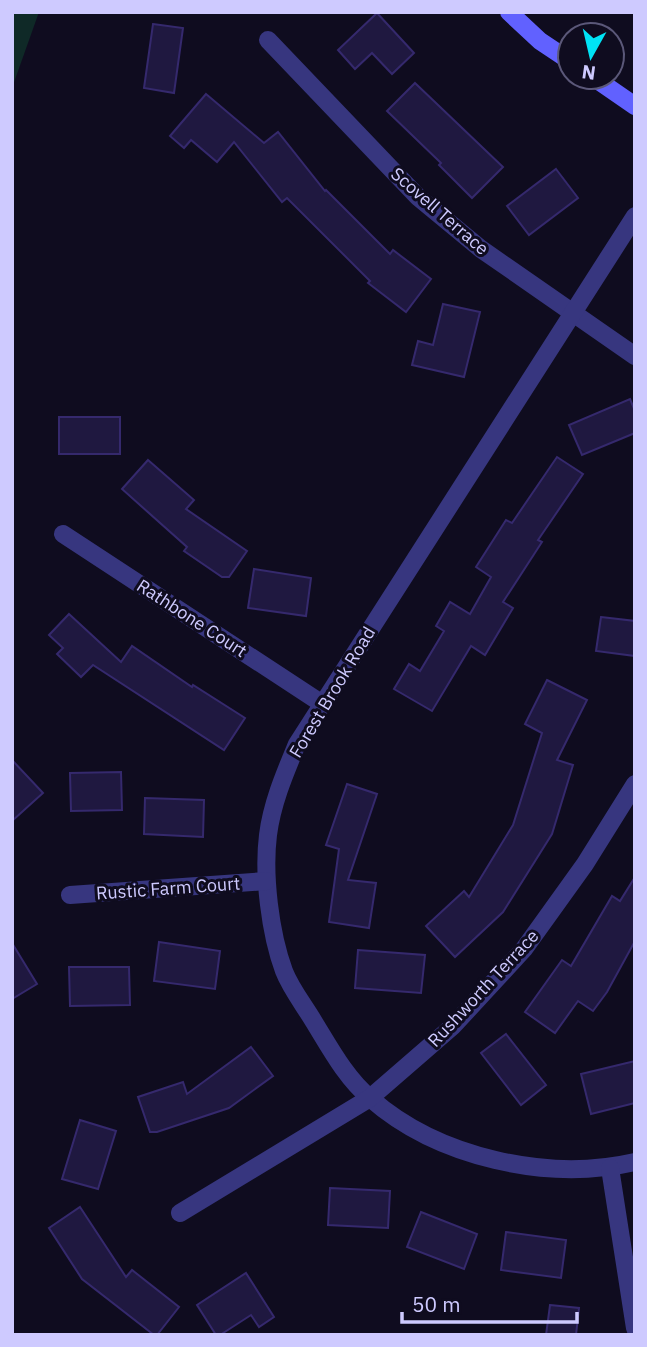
<svg xmlns="http://www.w3.org/2000/svg" width="647" height="1347" font-family="'IBM Plex Sans',sans-serif">
	<style>
		.green { fill: #0f2927 }
		.building { fill: #1f1840; stroke: #35296d; stroke-width: 2 }
		.lines { fill: none; stroke-linecap: round; stroke-linejoin: round }
		.street { stroke: #37367f; stroke-width: 18 }
		.secondary { stroke: #6161ff; stroke-width: 18 }
		.labels { text-anchor: middle; dominant-baseline: central; stroke-width: 6; stroke-linejoin: round; paint-order: stroke }
		.street-label { font-size: 18px; fill: #cecaff; stroke: #0f0c1f }
	</style>
	<rect width="100%" height="100%" fill="#0f0c1f"/>
	<path class="green" d="M 12,12 L 39,12 L 12,88 Z"/>
	<g class="building">
		<path d="M 377,13 L 414,53 L 392,74 L 372,53 L 355,69 L 338,50 Z"/>
		<path d="M 153,24 L 183,28 L 174,93 L 144,88 Z"/>
		<path d="M 415,83 L 503,167 L 472,198 L 439,165 L 441,163 L 387,111 Z"/>
		<path d="M 206,94 L 264,143 L 278,132 L 325,191 L 326,190 L 390,254 L 393,250 L 431,279 L 406,312 L 368,283 L 370,281 L 287,198 L 282,202 L 234,142 L 217,162 L 191,140 L 184,148 L 170,136 Z"/>
		<path d="M 556,169 L 578,198 L 529,235 L 507,206 Z"/>
		<path d="M 443,304 L 480,312 L 464,377 L 412,365 L 418,341 L 433,345 Z"/>
		<path d="M 630,399 L 635,411 L 635,433 L 582,455 L 569,425 Z"/>
		<rect x="59" y="417" width="61" height="37"/>
		<path d="M 557,457 L 583,474 L 538,540 L 542,542 L 503,602 L 513,608 L 485,655 L 471,646 L 432,711 L 394,689 L 409,664 L 420,671 L 444,631 L 436,626 L 450,602 L 470,614 L 491,577 L 476,567 L 506,520 L 512,523 Z"/>
		<path d="M 148,460 L 194,500 L 186,509 L 247,551 L 229,577 L 222,577 L 184,551 L 187,547 L 122,489 Z"/>
		<path d="M 254,569 L 311,578 L 306,616 L 248,608 Z"/>
		<path d="M 69,614 L 121,662 L 132,646 L 192,687 L 193,685 L 245,718 L 224,750 L 93,665 L 81,677 L 57,654 L 63,648 L 49,635 Z"/>
		<path d="M 601,617 L 635,621 L 635,656 L 596,651 Z"/>
		<path d="M 547,680 L 587,700 L 557,760 L 573,765 L 552,834 L 503,912 L 455,957 L 426,926 L 464,891 L 469,897 L 513,825 L 542,733 L 525,724 Z"/>
		<path d="M 12,760 L 43,793 L 12,821 Z"/>
		<path d="M 121,772 L 122,810 L 71,811 L 70,773 Z"/>
		<path d="M 347,784 L 377,794 L 348,880 L 376,883 L 369,928 L 329,922 L 339,849 L 326,845 Z"/>
		<path d="M 145,798 L 204,800 L 203,837 L 144,834 Z"/>
		<path d="M 635,877 L 635,941 L 607,992 L 593,1011 L 578,1001 L 555,1033 L 525,1012 L 562,960 L 571,966 L 612,896 L 620,901 Z"/>
		<path d="M 159,942 L 220,951 L 215,989 L 154,981 Z"/>
		<path d="M 12,943 L 37,984 L 12,999 Z"/>
		<path d="M 358,950 L 425,955 L 421,993 L 355,988 Z"/>
		<path d="M 69,967 L 129,967 L 130,1005 L 70,1006 Z"/>
		<path d="M 506,1034 L 546,1085 L 521,1105 L 481,1053 Z"/>
		<path d="M 251,1047 L 273,1076 L 229,1108 L 157,1132 L 150,1132 L 138,1097 L 183,1082 L 187,1094 Z"/>
		<path d="M 635,1061 L 635,1103 L 591,1114 L 581,1074 Z"/>
		<path d="M 80,1120 L 116,1131 L 98,1189 L 62,1179 Z"/>
		<path d="M 330,1188 L 390,1191 L 388,1228 L 328,1225 Z"/>
		<path d="M 80,1207 L 126,1277 L 132,1270 L 179,1307 L 157,1335 L 154,1335 L 82,1279 L 49,1228 Z"/>
		<path d="M 421,1212 L 477,1234 L 464,1269 L 407,1247 Z"/>
		<path d="M 506,1232 L 566,1240 L 561,1278 L 501,1270 Z"/>
		<path d="M 246,1273 L 274,1317 L 259,1327 L 251,1315 L 220,1335 L 216,1335 L 197,1305 Z"/>
		<path d="M 550,1305 L 579,1308 L 576,1335 L 546,1335 Z"/>
	</g>
	<g class="lines">
		<g class="street">
			<path d="M 268,40 L 418,197 L 481,249 L 635,356"/>
			<path d="M 635,216 L 297,744 C 285,773 272,803 268,835 C 263,875 270,933 284,971 C 291,989 304,1005 314,1022 C 330,1048 346,1078 370,1098 C 438,1158 548,1182 635,1162"/>
			<path d="M 63,534 L 321,703"/>
			<path d="M 70,895 L 266,881"/>
			<path d="M 610,1168 L 635,1328"/>
			<path d="M 180,1213 L 370,1098 L 453,1026 L 524,949 L 585,864 L 635,784"/>
		</g>
		<g class="secondary">
			<path d="M 509,12 L 540,41 L 570,61"/>
			<path d="M 593,77 L 635,106"/>
		</g>
	</g>
	<g class="labels">
		<g class="street-label">
			<text transform="translate(440 211) rotate(41)">Scovell Terrace</text>
			<text transform="translate(192 618) rotate(33)">Rathbone Court</text>
			<text transform="translate(332 692) rotate(-59)">Forest Brook Road</text>
			<text transform="translate(168 888) rotate(-4)">Rustic Farm Court</text>
			<text transform="translate(483 988) rotate(-47)">Rushworth Terrace</text>
		</g>
	</g>
	<rect width="647" height="1347" fill="none" stroke="#cecaff" stroke-width="28"/>
	<g transform="translate(591 56) rotate(188)"><circle r="33" fill="#0f0c1f" stroke="#5b5879" stroke-width="2"/>
	<path d="M0-5L12 26L0 18L-12 26Z" fill="#00e3f5"/>
	<text y="-10" font-size="19" font-weight="bold" text-anchor="middle" fill="#cecaff">N</text>
	</g>
	<path d="M402 1312v10h175v-10" fill="none" stroke="#cecaff" stroke-width="3.5"/>
	<text x="412" y="1312" font-size="21" fill="#cecaff" stroke="#0f0c1f" stroke-width="5" paint-order="stroke">50 m</text>
</svg>
